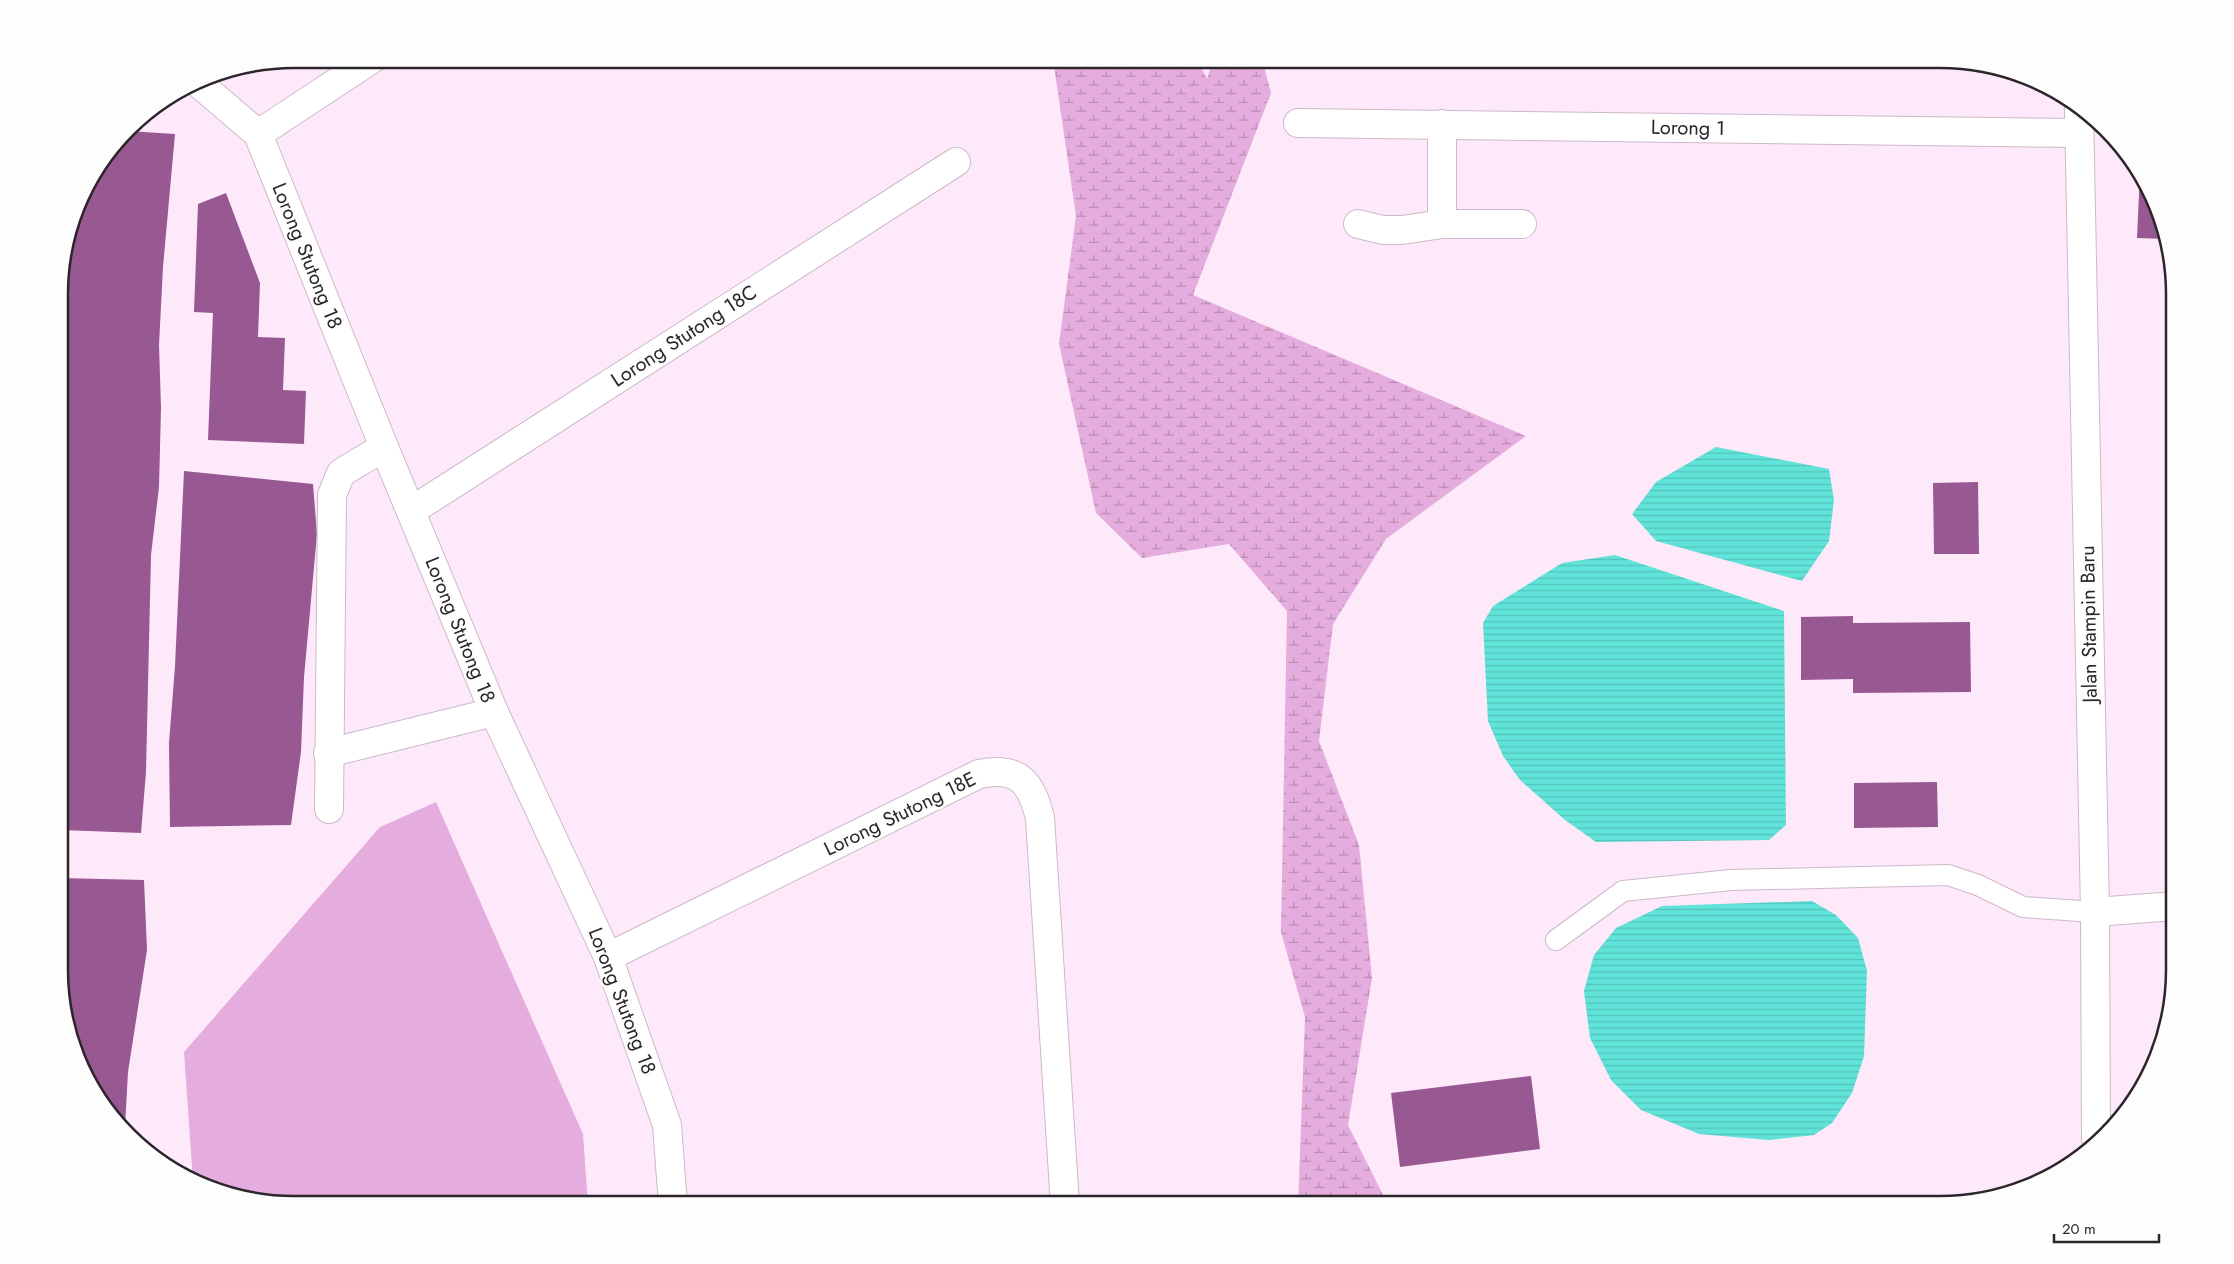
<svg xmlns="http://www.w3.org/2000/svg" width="2234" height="1264" font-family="Jost,sans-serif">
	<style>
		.wetland { fill: url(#wetland-marsh) }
		.green { fill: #e5acde }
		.water { fill: url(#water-rules) }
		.building { fill: #985892 }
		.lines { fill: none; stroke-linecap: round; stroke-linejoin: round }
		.lane-casing { stroke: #ccb9c9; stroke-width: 22 }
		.street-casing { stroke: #ccb9c9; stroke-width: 30 }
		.secondary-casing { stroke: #ccb9c9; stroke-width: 30 }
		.lane { stroke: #fff; stroke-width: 20 }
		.street { stroke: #fff; stroke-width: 28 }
		.secondary { stroke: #fff; stroke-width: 28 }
		.labels { text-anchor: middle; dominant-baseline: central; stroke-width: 5; stroke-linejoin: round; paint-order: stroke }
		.street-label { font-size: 20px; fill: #2c252b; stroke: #fdfdfd }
		.rim { fill: none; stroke: #2c252b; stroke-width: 2.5 }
	</style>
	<defs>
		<pattern id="wetland-marsh" width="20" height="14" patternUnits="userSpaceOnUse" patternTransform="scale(1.25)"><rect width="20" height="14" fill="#e5acde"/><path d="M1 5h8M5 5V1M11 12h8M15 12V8" fill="none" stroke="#ba8cb4"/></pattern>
		<pattern id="water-rules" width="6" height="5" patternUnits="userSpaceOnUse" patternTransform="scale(1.25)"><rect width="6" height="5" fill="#60e3d8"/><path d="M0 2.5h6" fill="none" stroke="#54c3ba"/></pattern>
	</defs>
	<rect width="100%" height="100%" fill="#fde9fa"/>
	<path class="wetland" d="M 1047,59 L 1197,59 L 1207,79 L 1213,59 L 1262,59 L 1271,93 L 1193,295 L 1526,436 L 1386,539 L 1333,624 L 1319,741 L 1359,845 L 1372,978 L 1348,1125 L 1388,1205 L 1298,1205 L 1305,1017 L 1281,932 L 1287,611 L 1229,544 L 1142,558 L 1096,513 L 1059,344 L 1076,216 L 1054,66 Z"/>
	<path class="green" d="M 436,802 L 583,1134 L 588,1205 L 293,1205 L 232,1197 L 193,1181 L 184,1052 L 380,827 Z"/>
	<g class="water">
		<path d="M 1716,447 L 1829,469 L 1834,500 L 1829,541 L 1802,581 L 1656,541 L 1632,514 L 1656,482 Z"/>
		<path d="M 1615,555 L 1784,611 L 1786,825 L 1769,840 L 1596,842 L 1565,820 L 1520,780 L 1503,756 L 1488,721 L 1483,623 L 1493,606 L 1562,563 Z"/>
		<path d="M 1812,901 L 1836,915 L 1858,938 L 1867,971 L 1864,1056 L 1852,1093 L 1832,1123 L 1814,1135 L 1769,1140 L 1699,1134 L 1641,1110 L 1611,1080 L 1590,1038 L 1584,991 L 1594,955 L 1616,928 L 1662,906 Z"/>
	</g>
	<g class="building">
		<path d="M 128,131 L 175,134 L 163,267 L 159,345 L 161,408 L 159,487 L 151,555 L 146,772 L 141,833 L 61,830 L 61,263 L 83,189 Z"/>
		<path d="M 2140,172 L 2163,218 L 2167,239 L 2137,238 Z"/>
		<path d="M 226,193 L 260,283 L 258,337 L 285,338 L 283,390 L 306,391 L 304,444 L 208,440 L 213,313 L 194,312 L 198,204 Z"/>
		<path d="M 184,471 L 313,484 L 317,534 L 304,677 L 301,752 L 291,825 L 170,827 L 169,743 L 175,666 Z"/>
		<path d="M 1978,482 L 1979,554 L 1934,554 L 1933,483 Z"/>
		<path d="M 1853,616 L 1853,623 L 1970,622 L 1971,692 L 1853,693 L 1853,679 L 1801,680 L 1801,617 Z"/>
		<path d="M 1937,782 L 1938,827 L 1854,828 L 1854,783 Z"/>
		<path d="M 61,878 L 144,880 L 147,950 L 128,1072 L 125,1126 L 98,1101 L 61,1001 Z"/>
		<path d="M 1531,1076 L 1540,1149 L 1400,1167 L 1391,1093 Z"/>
	</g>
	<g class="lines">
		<g class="lane-casing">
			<path id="lane" d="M 1556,940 L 1623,891 L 1731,880 L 1948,875 L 1978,885 L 2023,907 L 2095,912"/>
		</g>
		<g class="street-casing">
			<g id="street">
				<path d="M 196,81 L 258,134 L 384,447 L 494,712 L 608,957 L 667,1125 L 673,1205"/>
				<path d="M 1298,123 L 2079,133"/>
				<path d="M 1442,124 L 1442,224"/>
				<path d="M 258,134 L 372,59"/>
				<path d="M 1358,224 L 1383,230 L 1402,230 L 1442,224 L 1522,224"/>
				<path d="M 411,511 L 956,162"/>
				<path d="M 328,753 L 494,712"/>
				<path d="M 329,809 L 332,495 L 341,473 L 384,447"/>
				<path d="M 2095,912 L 2175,906"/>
				<path d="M 608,957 L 979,774 C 1019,766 1031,782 1040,818 L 1065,1205"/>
			</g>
		</g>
		<g class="secondary-casing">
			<path id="secondary" d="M 2079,110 L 2095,912 L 2096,1139"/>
		</g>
		<use href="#lane" class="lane"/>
		<use href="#street" class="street"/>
		<use href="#secondary" class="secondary"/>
	</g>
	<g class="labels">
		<g class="street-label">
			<text transform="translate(1688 128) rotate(1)">Lorong 1</text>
			<text transform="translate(307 256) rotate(68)">Lorong Stutong 18</text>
			<text transform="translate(684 336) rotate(-33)">Lorong Stutong 18C</text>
			<text transform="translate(2089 624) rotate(-91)">Jalan Stampin Baru</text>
			<text transform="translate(460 630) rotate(68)">Lorong Stutong 18</text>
			<text transform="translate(900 814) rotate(-26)">Lorong Stutong 18E</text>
			<text transform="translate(622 1001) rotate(69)">Lorong Stutong 18</text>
		</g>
	</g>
	<path d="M0 0H2234V1264H0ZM294 68H1940A226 226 0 0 1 2166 294V970A226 226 0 0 1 1940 1196H294A226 226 0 0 1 68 970V294A226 226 0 0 1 294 68Z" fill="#fdfdfd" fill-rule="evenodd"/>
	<path class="rim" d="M294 68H1940A226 226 0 0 1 2166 294V970A226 226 0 0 1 1940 1196H294A226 226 0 0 1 68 970V294A226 226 0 0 1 294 68Z"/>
	<path d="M2054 1234v8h105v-8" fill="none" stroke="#2c252b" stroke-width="2.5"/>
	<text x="2062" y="1234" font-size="15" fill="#2c252b" stroke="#fdfdfd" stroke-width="4" paint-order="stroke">20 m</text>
</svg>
